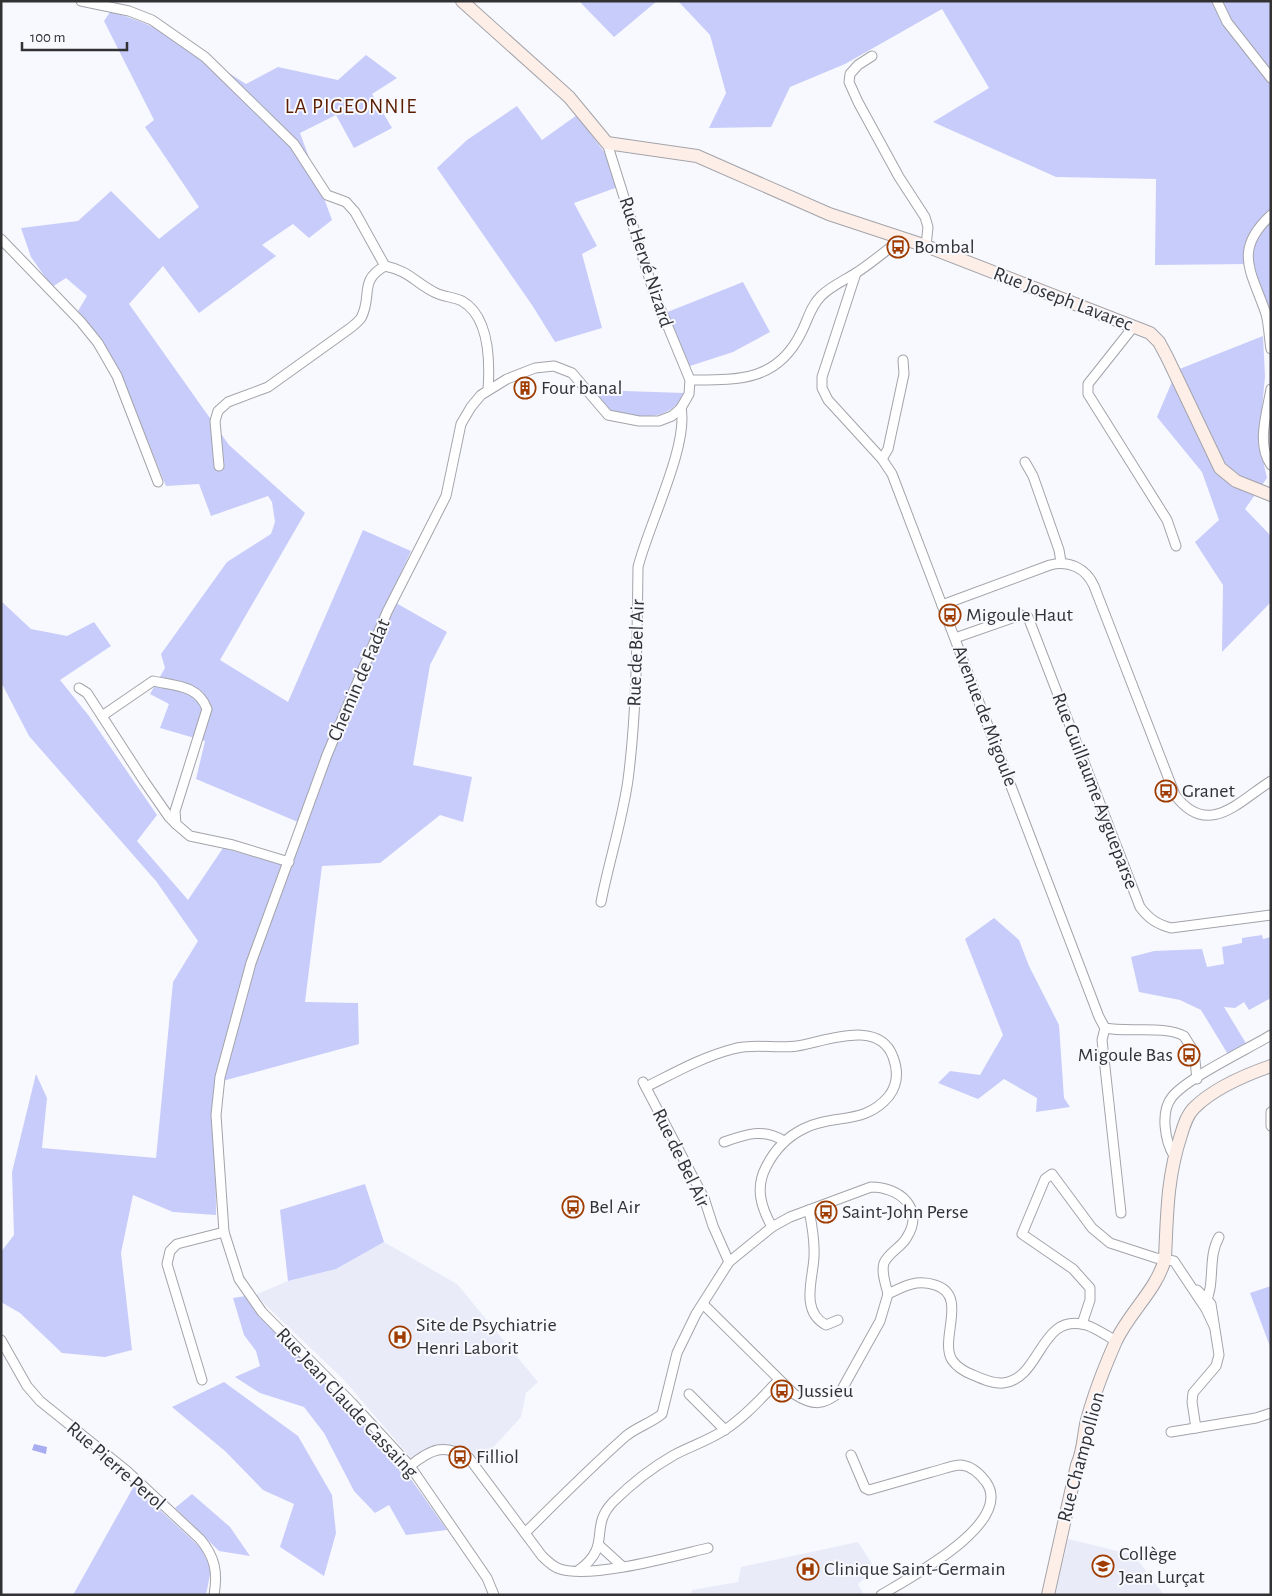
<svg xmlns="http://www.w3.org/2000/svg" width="1272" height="1596" font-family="'Alegreya Sans',sans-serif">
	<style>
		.built { fill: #e9ebf9 }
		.green { fill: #c8ccfa }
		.water { fill: #a8acf1 }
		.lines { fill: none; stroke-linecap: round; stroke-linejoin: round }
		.street-casing { stroke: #a3a4aa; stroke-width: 11 }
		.secondary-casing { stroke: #a3a4aa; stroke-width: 14 }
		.street { stroke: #fff; stroke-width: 9 }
		.secondary { stroke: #feeee8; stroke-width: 12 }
		.labels { text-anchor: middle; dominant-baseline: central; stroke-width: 4; stroke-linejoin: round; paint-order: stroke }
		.poi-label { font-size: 20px; fill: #323235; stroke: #f8f9fe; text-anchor: start }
		.street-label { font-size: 20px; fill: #323235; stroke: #f8f9fe }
		.neighbourhood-label { font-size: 21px; letter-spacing: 1px; fill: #5c1e00; stroke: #f8f9fe }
	</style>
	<rect width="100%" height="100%" fill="#f8f9fe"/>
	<g class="built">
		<path d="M 384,1242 L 457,1284 L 538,1382 L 526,1393 L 521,1417 L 480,1462 L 469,1451 L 451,1445 L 433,1446 L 411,1458 L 343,1379 L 255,1295 L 288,1281 L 336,1269 Z"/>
		<path d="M 1068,1539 L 1134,1555 L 1164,1595 L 1055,1595 Z"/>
		<path d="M 858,1542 L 876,1570 L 858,1584 L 864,1595 L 691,1595 L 692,1590 L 738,1582 L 741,1567 Z"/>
	</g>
	<g class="green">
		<path d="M 579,1 L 657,1 L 614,37 Z"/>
		<path d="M 678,1 L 1271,1 L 1271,311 L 1251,264 L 1155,265 L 1156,179 L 1056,177 L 933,122 L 989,88 L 942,9 L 845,64 L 790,87 L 771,127 L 709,128 L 726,93 L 710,35 Z"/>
		<path d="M 110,12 C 160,23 203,57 246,84 L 278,67 L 338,80 L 366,55 L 397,78 L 372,94 L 392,128 L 354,148 L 336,115 L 300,133 L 332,220 L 309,238 L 293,224 L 262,245 L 276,256 L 199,313 L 163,266 L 129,304 L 229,445 L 305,513 L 220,660 L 288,702 L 363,530 L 411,551 L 389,599 L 447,632 L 430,665 L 413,765 L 472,777 L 463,822 L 440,815 L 380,863 L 322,866 L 305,1002 L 358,1003 L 359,1044 L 215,1083 L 216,1215 L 173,1212 L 133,1195 L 121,1253 L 132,1350 L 105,1357 L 62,1353 L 20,1313 L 1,1302 L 1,1252 L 14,1235 L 12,1172 L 36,1074 L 47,1098 L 42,1148 L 156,1158 L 173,982 L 198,941 L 156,881 L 29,736 L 1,682 L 1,601 L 31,629 L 67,636 L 94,622 L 111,646 L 60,680 L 89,716 L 157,815 L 137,841 L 188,900 L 223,848 L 290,867 L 305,825 L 196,779 L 205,741 L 160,728 L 169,704 L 150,694 L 165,668 L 161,654 L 227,562 L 271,534 L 275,522 L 272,502 L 268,496 L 211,516 L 199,484 L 166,486 L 118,369 L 78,311 L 87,296 L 66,278 L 52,287 L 31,257 L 21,228 L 78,221 L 111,191 L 159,239 L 199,207 L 145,127 L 154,120 L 104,21 Z"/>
		<path d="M 517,106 L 542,140 L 577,115 L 610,160 L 618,187 L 574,203 L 597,246 L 582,254 L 602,328 L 555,342 L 532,305 L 437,168 L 467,140 Z"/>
		<path d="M 743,282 L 770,332 L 733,352 L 690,366 L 665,313 Z"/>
		<path d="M 1263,336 L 1265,376 L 1259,443 L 1267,478 L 1245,509 L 1271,536 L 1271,602 L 1222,652 L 1223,585 L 1195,542 L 1219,520 L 1202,472 L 1157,417 L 1177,370 Z"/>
		<path d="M 594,390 L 685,393 C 669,423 638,418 610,411 Z"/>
		<path d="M 994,918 L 1019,940 L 1029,966 L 1059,1025 L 1064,1098 L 1070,1107 L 1036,1112 L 1037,1098 L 1004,1079 L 978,1099 L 938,1083 L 950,1071 L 980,1075 L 1003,1035 L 965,939 Z"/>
		<path d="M 1262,935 L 1263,939 L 1271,937 L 1271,998 L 1249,1010 L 1244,1002 L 1235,1008 L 1224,1007 L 1247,1045 L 1229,1056 L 1201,1010 L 1180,1000 L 1139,992 L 1131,957 L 1154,951 L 1202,949 L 1207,967 L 1224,964 L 1222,947 L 1242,943 L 1242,938 Z"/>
		<path d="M 365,1184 L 384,1242 L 336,1269 L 288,1281 L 280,1210 Z"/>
		<path d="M 1271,1286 L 1271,1349 L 1250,1293 Z"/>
		<path d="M 246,1296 L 257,1312 L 401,1465 L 447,1530 L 406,1535 L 389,1505 L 375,1513 L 354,1491 L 324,1433 L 304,1407 L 260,1393 L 235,1377 L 260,1366 L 256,1351 L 244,1335 L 233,1298 Z"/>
		<path d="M 224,1382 L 298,1436 L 332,1495 L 336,1533 L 324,1576 L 280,1547 L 294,1504 L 263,1490 L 225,1451 L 172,1407 Z"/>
		<path d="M 134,1486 L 201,1548 L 211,1569 L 206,1595 L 73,1595 Z"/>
		<path d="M 192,1494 L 230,1527 L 250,1556 L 219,1551 L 175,1508 Z"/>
	</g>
	<path class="water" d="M 34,1444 L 47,1447 L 46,1454 L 32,1450 Z"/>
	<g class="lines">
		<g class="street-casing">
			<g id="street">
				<path d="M 81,1 L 129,11 L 152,20 L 205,57 L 294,144 L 327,195 L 346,202 L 355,212 L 385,266"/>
				<path d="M 1217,1 L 1227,22 L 1271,78"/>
				<path d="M 872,56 L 858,65 L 850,74 L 849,82 L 858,102 L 899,177 L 925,217 L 928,227 L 926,246"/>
				<path d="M 1271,215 C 1232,251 1252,272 1266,314 C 1269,325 1269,338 1271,349"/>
				<path d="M 1,239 L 81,322 L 98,343 L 117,376 L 158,482"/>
				<path d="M 856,273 L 822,377 L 822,388 L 828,400 L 882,459 L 892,474 L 1099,1017 L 1105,1028 C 1129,1033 1164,1025 1184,1036 L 1194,1052 L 1197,1079"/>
				<path d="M 1134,326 L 1088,384 L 1088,394 L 1167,520 L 1176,546"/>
				<path d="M 690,380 C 737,380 777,382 801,333 C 808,320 810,307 821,296 C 831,286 845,280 856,273 C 870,264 883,253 896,243 L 900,237"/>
				<path d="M 1271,389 C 1267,413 1256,444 1271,465"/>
				<path d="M 882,459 L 888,449 L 904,374 L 903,360"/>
				<path d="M 1025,462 L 1033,476 L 1059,550 L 1061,562"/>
				<path d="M 219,466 L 215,421 L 218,411 L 228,402 L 268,387 L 349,329 C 353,326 358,322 361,318 C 373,296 358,281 385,266 C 410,271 415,283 436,293 C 444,297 454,297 462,301 C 490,317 490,362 488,390"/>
				<path d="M 942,605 L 1050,565 C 1069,560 1086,568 1094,586 L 1175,795 C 1208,839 1239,801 1271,781"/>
				<path d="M 955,638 L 1021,615 L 1028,617 L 1140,907 C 1149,919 1157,924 1171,928 L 1271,915"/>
				<path d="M 79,688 L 87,693 L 144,781 L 169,817 L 176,824"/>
				<path d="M 102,716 L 153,681 C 176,686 198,685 207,709 L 175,811 L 176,824 L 190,836 L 233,845 L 289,862"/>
				<path d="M 601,902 C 609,861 622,822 628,780 C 637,710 637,638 638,567 C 648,526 689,445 681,408"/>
				<path d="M 1105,1028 L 1102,1040 L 1121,1213"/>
				<path d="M 643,1082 L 704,1198 L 713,1226 L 729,1262"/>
				<path d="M 646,1087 C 674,1073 702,1057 733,1049 C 754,1043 776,1049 797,1046 C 824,1042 879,1018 893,1057 C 898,1070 898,1084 889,1096 C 864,1126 834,1113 803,1129 C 787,1137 774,1151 766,1167 C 755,1188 761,1207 772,1227 L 790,1217 L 871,1187 C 899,1187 925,1208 907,1237 C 902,1247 889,1252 884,1263 C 881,1273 886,1285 888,1294"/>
				<path d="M 1271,1112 L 1271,1126"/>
				<path d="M 724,1142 C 746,1134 763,1128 784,1141"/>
				<path d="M 1174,1156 C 1165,1141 1160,1112 1172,1097 C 1187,1078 1248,1049 1271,1035"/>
				<path d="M 809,1210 C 812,1225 815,1241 814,1257 C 813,1279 800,1311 826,1325 L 838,1320"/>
				<path d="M 703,1304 L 794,1394 C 813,1406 824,1406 841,1391 L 880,1321 L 888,1294 C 904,1286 917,1279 935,1285 C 969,1295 939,1339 952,1360 C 957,1367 965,1372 973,1375 C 982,1379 993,1384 1003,1383 C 1042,1379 1039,1312 1086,1325 C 1096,1328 1107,1336 1116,1341"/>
				<path d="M 1205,1304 C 1216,1283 1207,1258 1219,1237"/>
				<path d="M 1082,1324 L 1090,1300 L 1090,1288 L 1073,1269 L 1022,1234 L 1045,1179 L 1052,1174 L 1092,1228 L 1110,1243 L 1156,1258 L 1174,1261 L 1206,1309 L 1214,1326"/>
				<path d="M 1,1340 L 27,1386 L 40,1401 L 127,1471 L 200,1539 C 215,1557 218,1572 214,1595"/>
				<path d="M 202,1380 L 167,1264 L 170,1251 L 177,1244 L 224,1232"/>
				<path d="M 689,1394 L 725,1430"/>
				<path d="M 1196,1428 L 1192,1402 L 1193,1393 L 1216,1366 L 1219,1355 L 1211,1304 L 1197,1290"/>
				<path d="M 1171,1432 L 1256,1418 L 1271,1413"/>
				<path d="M 851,1455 L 865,1488 L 869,1490 C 890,1484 911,1478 932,1472 C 941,1470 952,1465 961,1465 C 971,1466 980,1474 986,1482 C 1015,1523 909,1578 881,1595"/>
				<path d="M 410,1466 C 431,1449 443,1443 469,1458 L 542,1556 C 547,1561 553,1567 560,1569 C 592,1579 674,1556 708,1548"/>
				<path d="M 525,1533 C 558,1500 591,1467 626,1436 C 637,1427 651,1423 662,1414 L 677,1353 L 696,1314 L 729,1262 L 772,1227"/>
				<path d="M 600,1546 L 622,1566"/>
				<path d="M 579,1570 C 613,1545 588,1528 613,1502 C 630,1485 653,1467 674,1455 C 691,1446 710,1440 726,1429 C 746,1416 762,1397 779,1380"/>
				<path d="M 494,1595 L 487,1578 L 410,1466 L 352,1403 L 262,1312 L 239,1279 L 224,1232 L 216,1115 L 220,1077 L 251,963 L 327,755 L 387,612 L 446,496 L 461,424 L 471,407 L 481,395 L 507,379 L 535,368 L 554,366 L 572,373 L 608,415 L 639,421 L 659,421 L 672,416 L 681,408 L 689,394 L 690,380 L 654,293 L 607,143"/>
			</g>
		</g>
		<g class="secondary-casing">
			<g id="secondary">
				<path d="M 462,1 L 569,97 L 607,143 L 697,156 L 829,214 L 926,246 L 1150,333 L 1159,342 L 1167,357 L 1220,468 L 1236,481 L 1271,495"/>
				<path d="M 1048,1595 L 1077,1465 C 1084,1450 1083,1436 1087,1420 C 1094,1394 1105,1366 1116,1341 C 1130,1311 1156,1291 1165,1259 C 1167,1215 1167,1177 1181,1135 C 1184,1125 1187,1115 1194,1108 C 1214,1088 1245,1075 1271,1066"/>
			</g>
		</g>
		<use href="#street" class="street"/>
		<use href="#secondary" class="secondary"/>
	</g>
	<defs>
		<g id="bus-ring" transform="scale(1.125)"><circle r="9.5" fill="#f8f9fe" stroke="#9f3c01" stroke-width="1.5"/><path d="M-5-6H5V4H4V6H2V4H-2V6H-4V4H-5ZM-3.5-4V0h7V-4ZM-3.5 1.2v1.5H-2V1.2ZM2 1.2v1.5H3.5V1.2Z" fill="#9f3c01"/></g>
		<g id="building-ring" transform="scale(1.125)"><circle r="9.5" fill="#f8f9fe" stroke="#9f3c01" stroke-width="1.5"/><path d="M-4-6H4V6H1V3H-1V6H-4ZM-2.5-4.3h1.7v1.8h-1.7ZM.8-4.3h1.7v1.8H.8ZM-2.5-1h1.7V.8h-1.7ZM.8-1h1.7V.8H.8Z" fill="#9f3c01"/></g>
		<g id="hospital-ring" transform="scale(1.125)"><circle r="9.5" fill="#f8f9fe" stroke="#9f3c01" stroke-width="1.5"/><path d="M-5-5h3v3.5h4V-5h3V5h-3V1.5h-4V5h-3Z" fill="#9f3c01"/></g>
		<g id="school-ring" transform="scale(1.125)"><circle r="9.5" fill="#f8f9fe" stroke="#9f3c01" stroke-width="1.5"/><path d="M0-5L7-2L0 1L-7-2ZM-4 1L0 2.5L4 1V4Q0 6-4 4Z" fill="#9f3c01"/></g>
	</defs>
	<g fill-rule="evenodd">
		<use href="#bus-ring" x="898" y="247"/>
		<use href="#building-ring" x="525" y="388"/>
		<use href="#bus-ring" x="950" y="615"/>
		<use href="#bus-ring" x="1166" y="791"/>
		<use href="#bus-ring" x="1189" y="1055"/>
		<use href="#bus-ring" x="573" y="1207"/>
		<use href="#bus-ring" x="826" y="1212"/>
		<use href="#hospital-ring" x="400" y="1337"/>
		<use href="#bus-ring" x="782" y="1391"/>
		<use href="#bus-ring" x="460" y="1457"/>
		<use href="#school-ring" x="1103" y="1566"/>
		<use href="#hospital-ring" x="808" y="1569"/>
	</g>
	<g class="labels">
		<g class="poi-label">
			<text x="914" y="247">Bombal</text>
			<text x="541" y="388">Four banal</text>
			<text x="966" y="615">Migoule Haut</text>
			<text x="1182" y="791">Granet</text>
			<text x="1173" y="1055" text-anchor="end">Migoule Bas</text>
			<text x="589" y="1207">Bel Air</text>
			<text x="842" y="1212">Saint-John Perse</text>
			<text x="416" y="1325">Site de Psychiatrie<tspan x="416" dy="23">Henri Laborit</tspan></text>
			<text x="798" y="1391">Jussieu</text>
			<text x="476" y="1457">Filliol</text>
			<text x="1119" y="1554">Collège<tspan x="1119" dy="23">Jean Lurçat</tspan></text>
			<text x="824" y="1569">Clinique Saint-Germain</text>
		</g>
		<g class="street-label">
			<text transform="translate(646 262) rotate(72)">Rue Hervé Nizard</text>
			<text transform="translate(1063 299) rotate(21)">Rue Joseph Lavarec</text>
			<text transform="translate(636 653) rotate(-88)">Rue de Bel Air</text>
			<text transform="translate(359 680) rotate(-67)">Chemin de Fadat</text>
			<text transform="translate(985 716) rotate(69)">Avenue de Migoule</text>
			<text transform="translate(1095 791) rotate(69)">Rue Guillaume Aygueparse</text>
			<text transform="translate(681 1158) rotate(64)">Rue de Bel Air</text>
			<text transform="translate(347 1403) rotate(47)">Rue Jean Claude Cassaing</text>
			<text transform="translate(1081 1457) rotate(-75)">Rue Champollion</text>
			<text transform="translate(116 1466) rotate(41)">Rue Pierre Perol</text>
		</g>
		<g class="neighbourhood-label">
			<text x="351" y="106">LA PIGEONNIE</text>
		</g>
	</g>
	<rect width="1272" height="1596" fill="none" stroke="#323235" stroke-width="5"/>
	<path d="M22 42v8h105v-8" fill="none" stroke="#323235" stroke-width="2.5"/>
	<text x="30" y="42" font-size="15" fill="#323235" stroke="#f8f9fe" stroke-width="4" paint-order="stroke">100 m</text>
</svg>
